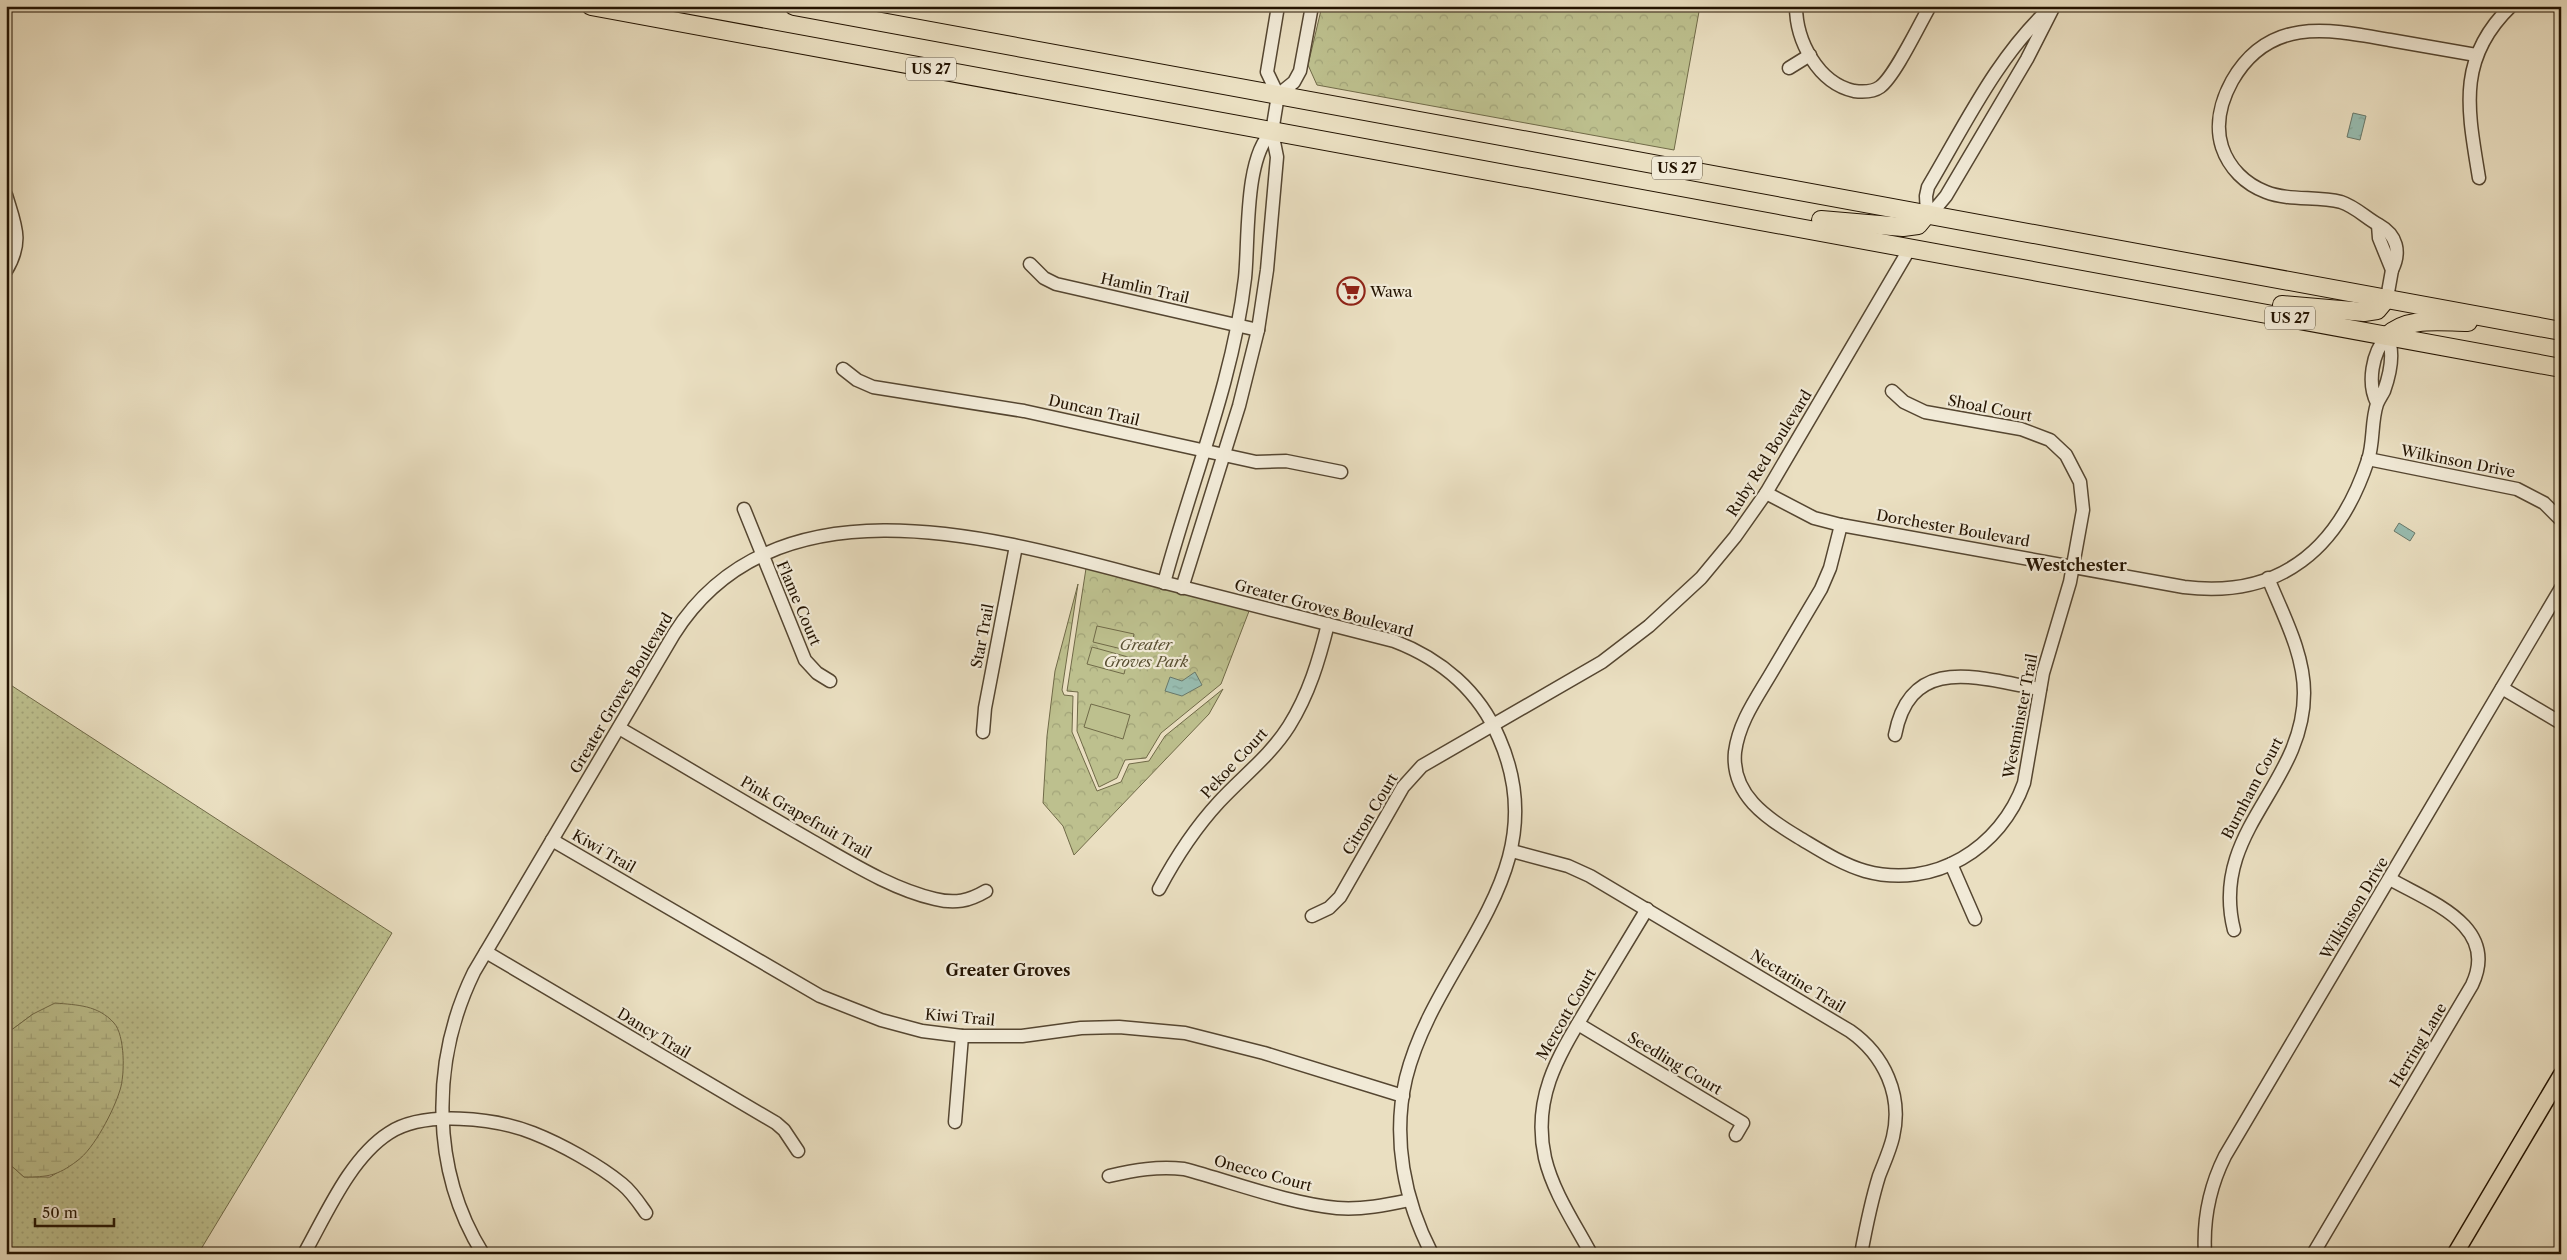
<svg xmlns="http://www.w3.org/2000/svg" width="2567" height="1260" font-family="'Libre Caslon Text',serif">
	<style>
		.grass { fill: url(#grass-dots); stroke: #706a48 }
		.forest { fill: url(#forest-crowns); stroke: #706a48 }
		.wetland { fill: url(#wetland-marsh); stroke: #706a48 }
		.pitch { fill: #bdc08e; stroke: #706a48 }
		.water { fill: url(#water-ripples); stroke: #69796b }
		.lines { fill: none; stroke-linecap: round; stroke-linejoin: round }
		.minor-casing { stroke: #554631; stroke-width: 15 }
		.major-casing { stroke: #231301; stroke-width: 18 }
		.highway-casing { stroke: #231301; stroke-width: 20 }
		.minor { stroke: #f1ead7; stroke-width: 12 }
		.major { stroke: #eadfc1; stroke-width: 15 }
		.highway { stroke: #eadfc1; stroke-width: 18 }
		.labels { text-anchor: middle; dominant-baseline: central; stroke-width: 4.5; stroke-linejoin: round; paint-order: stroke }
		.shield { fill: #f1ead7; stroke: #615441; stroke-width: 1 }
		.shield-label { font-size: 14px; font-weight: bold; fill: #231301 }
		.street-label { font-size: 15px; fill: #231301; stroke: #f1ead7 }
		.poi-label { font-size: 15px; fill: #231301; stroke: #f1ead7; text-anchor: start }
		.park-label { font-size: 15px; font-style: italic; fill: #595032; stroke: #f1ead7 }
		.neighbourhood-label { font-size: 16px; font-weight: bold; fill: #231301; stroke: #f1ead7 }
	</style>
	<defs>
		<pattern id="grass-dots" width="8" height="8" patternUnits="userSpaceOnUse" patternTransform="scale(1.25)"><rect width="8" height="8" fill="#bdc08e"/><path d="M2 2h.1M6 6h.1" fill="none" stroke="#a2a479" stroke-width="1.8" stroke-linecap="round"/></pattern>
		<pattern id="forest-crowns" width="20" height="18" patternUnits="userSpaceOnUse" patternTransform="scale(1.25)"><rect width="20" height="18" fill="#bdc08e"/><path d="M2 6a3 3 0 1 1 6 0M12 15a3 3 0 1 1 6 0" fill="none" stroke="#a2a479"/></pattern>
		<pattern id="wetland-marsh" width="20" height="14" patternUnits="userSpaceOnUse" patternTransform="scale(1.25)"><rect width="20" height="14" fill="#bdc08e"/><path d="M1 5h8M5 5V1M11 12h8M15 12V8" fill="none" stroke="#a2a479"/></pattern>
		<pattern id="water-ripples" width="26" height="14" patternUnits="userSpaceOnUse" patternTransform="scale(1.25)"><rect width="26" height="14" fill="#98bdb1"/><path d="M2 4q2-2 4 0t4 0M15 11q2-2 4 0t4 0" fill="none" stroke="#83a296"/></pattern>
	</defs>
	<rect width="100%" height="100%" fill="#eadfc1"/>
	<filter id="stains"><feTurbulence type="fractalNoise" baseFrequency=".004" numOctaves="4"/><feColorMatrix values="0 0 0 0 .2 0 0 0 0 .09 0 0 0 0 .02 0 0 0 .5 -.17"/></filter>
	<radialGradient id="worn" r=".72"><stop offset=".6" stop-color="#630" stop-opacity="0"/><stop offset="1" stop-color="#630" stop-opacity=".3"/></radialGradient>
	<path class="grass" d="M 6,682 L 392,933 L 198,1254 L 6,1254 L 6,1161 L 24,1177 L 50,1177 L 78,1160 L 33,1014 L 6,1034 Z"/>
	<g class="forest">
		<path d="M 1322,6 L 1700,6 L 1674,150 L 1317,85 L 1308,65 Z"/>
		<path d="M 1087,562 L 1251,606 L 1221,684 L 1161,733 L 1146,758 L 1125,760 L 1117,778 L 1099,787 L 1077,731 L 1078,692 L 1067,691 Z"/>
		<path d="M 1078,584 L 1062,690 L 1064,695 L 1073,696 L 1072,732 L 1097,791 L 1121,782 L 1129,764 L 1149,761 L 1165,736 L 1223,689 L 1209,714 L 1074,855 L 1063,826 L 1043,803 L 1047,736 L 1055,671 Z"/>
	</g>
	<path class="wetland" d="M 55,1003 C 77,1005 98,1005 114,1023 C 125,1035 125,1075 120,1090 C 114,1110 94,1149 77,1161 C 57,1176 48,1177 24,1177 L 6,1161 L 6,1034 L 33,1014 Z"/>
	<g class="pitch">
		<path d="M 1097,626 L 1134,634 L 1130,651 L 1093,642 Z"/>
		<path d="M 1092,647 L 1128,657 L 1124,674 L 1087,664 Z"/>
		<path d="M 1091,704 L 1130,715 L 1123,739 L 1084,727 Z"/>
	</g>
	<g class="water">
		<path d="M 2353,113 L 2366,116 L 2360,140 L 2347,137 Z"/>
		<path d="M 2399,523 L 2415,533 L 2410,541 L 2394,531 Z"/>
		<path d="M 1195,672 L 1202,685 L 1182,696 L 1165,691 L 1170,677 L 1182,681 Z"/>
	</g>
	<g class="lines">
		<g class="minor-casing">
			<g id="minor">
				<path d="M 1278,6 L 1267,72 L 1278,95"/>
				<path d="M 1796,6 C 1796,41 1818,83 1854,91 C 1862,92 1873,92 1880,87 C 1895,76 1919,25 1930,6"/>
				<path d="M 2052,6 C 1997,56 1965,125 1928,187 L 1926,196 L 1927,214 L 1936,208 L 1946,196 L 2027,59 L 2054,6"/>
				<path d="M 1789,68 L 1810,55"/>
				<path d="M 1278,95 L 1294,82 L 1300,71 L 1312,6"/>
				<path d="M 2479,178 C 2468,110 2456,59 2511,6"/>
				<path d="M 6,195 C 15,225 24,241 6,271"/>
				<path d="M 2378,225 L 2379,238 L 2392,270 L 2387,298"/>
				<path d="M 1030,264 L 1044,278 L 1056,284 L 1258,330"/>
				<path d="M 2392,270 C 2401,252 2397,235 2379,225 C 2366,218 2356,207 2341,202 C 2316,196 2289,201 2266,192 C 2245,184 2229,168 2222,147 C 2215,125 2221,101 2232,81 C 2269,16 2329,29 2390,40 C 2419,45 2448,50 2476,55"/>
				<path d="M 843,369 L 857,380 L 873,387 L 1024,411 L 1256,462 L 1286,461 L 1341,472"/>
				<path d="M 2368,459 L 2517,489 L 2544,503 L 2561,520"/>
				<path d="M 1766,493 L 1814,518 L 1841,525 L 2184,587 C 2281,599 2339,548 2368,460 C 2374,442 2371,422 2377,404 C 2379,399 2382,395 2384,391 C 2390,374 2395,352 2387,336 C 2372,353 2367,383 2377,403"/>
				<path d="M 744,509 L 805,660 L 817,673 L 830,681"/>
				<path d="M 1841,525 L 1830,568 L 1821,589 C 1805,616 1789,643 1773,670 C 1758,696 1739,721 1735,752 C 1731,794 1766,818 1798,837 C 1820,850 1841,864 1865,871 C 1934,890 2001,848 2024,783 L 2043,673 L 2070,582 L 2083,510 L 2080,482 L 2066,455 L 2050,440 L 2021,429 L 1925,412 L 1904,402 L 1892,391"/>
				<path d="M 1164,583 C 1191,482 1233,382 1245,278 C 1249,241 1244,157 1272,132"/>
				<path d="M 1182,588 L 1239,406 L 1258,330 L 1267,270 L 1277,157 L 1272,132 L 1278,95"/>
				<path d="M 2502,688 L 2561,723"/>
				<path d="M 619,728 C 683,765 747,804 812,841 C 851,863 892,889 935,899 C 955,904 969,901 986,891"/>
				<path d="M 983,732 L 985,708 L 1016,546"/>
				<path d="M 1895,735 C 1911,652 1981,679 2040,689"/>
				<path d="M 552,840 L 820,996 L 881,1020 L 922,1031 L 962,1036 L 1022,1036 L 1081,1028 L 1119,1027 L 1185,1033 L 1264,1053 L 1403,1096"/>
				<path d="M 1512,851 L 1568,866 L 1590,876 L 1850,1031 C 1884,1055 1903,1095 1893,1137 C 1890,1150 1884,1163 1879,1176 C 1871,1202 1866,1227 1861,1254"/>
				<path d="M 1951,864 L 1975,919"/>
				<path d="M 1159,889 C 1176,857 1195,828 1219,802 C 1243,776 1270,756 1289,726 C 1309,694 1319,660 1328,624"/>
				<path d="M 1312,916 L 1329,908 L 1340,897 L 1403,787 L 1422,766 L 1602,662 L 1649,626 L 1701,578 L 1735,537 L 1766,493 L 1910,248"/>
				<path d="M 2234,930 C 2209,831 2304,786 2304,693 C 2304,653 2283,615 2268,578"/>
				<path d="M 486,952 L 776,1123 L 784,1130 L 798,1151"/>
				<path d="M 1578,1024 L 1743,1123 L 1736,1135"/>
				<path d="M 955,1122 L 962,1036"/>
				<path d="M 1109,1176 C 1135,1170 1158,1166 1184,1169 C 1233,1182 1287,1203 1337,1208 C 1362,1210 1386,1205 1410,1200"/>
				<path d="M 304,1254 C 326,1215 350,1158 389,1133 C 424,1110 495,1118 533,1133 C 561,1144 599,1165 622,1184 C 632,1192 639,1203 646,1213"/>
				<path d="M 483,1254 C 430,1169 431,1060 474,972 L 674,634 C 780,467 1012,543 1166,583 C 1242,603 1318,621 1394,641 C 1441,659 1479,691 1499,738 C 1559,874 1436,957 1406,1078 C 1392,1138 1404,1200 1432,1254"/>
				<path d="M 1591,1254 C 1575,1224 1553,1192 1545,1158 C 1531,1095 1561,1052 1592,1000 C 1610,970 1628,940 1647,909"/>
				<path d="M 2205,1254 C 2203,1220 2210,1186 2225,1156 L 2561,588"/>
				<path d="M 2313,1254 L 2472,985 C 2500,926 2430,902 2390,879"/>
			</g>
		</g>
		<g class="major-casing">
			<path id="major" d="M 2455,1254 L 2561,1075"/>
		</g>
		<g class="highway-casing">
			<g id="highway">
				<path d="M 591,6 L 2561,368"/>
				<path d="M 794,6 L 2561,331"/>
				<path d="M 1821,220 L 1903,227 L 1918,225 L 1927,214"/>
				<path d="M 2282,305 L 2364,312 L 2377,310 L 2387,298"/>
				<path d="M 2387,336 C 2408,316 2441,322 2468,322"/>
			</g>
		</g>
		<use href="#minor" class="minor"/>
		<use href="#major" class="major"/>
		<use href="#highway" class="highway"/>
	</g>
	<defs>
		<g id="supermarket-ring" transform="scale(1.4375)"><circle r="9.5" fill="#f1ead7" stroke="#8f2418" stroke-width="1.5"/><path d="M-6-5.5h2.5l.6 2H6L4.5 2H-2.5L-4.4-4H-6ZM-1.5 3.2a1.3 1.3 0 1 0 .1 0ZM3 3.2a1.3 1.3 0 1 0 .1 0Z" fill="#8f2418"/></g>
	</defs>
	<g fill-rule="evenodd">
		<use href="#supermarket-ring" x="1351" y="291"/>
	</g>
	<g class="labels">
		<g class="shield">
			<rect x="906" y="57.5" width="50" height="23" rx="4"/>
			<rect x="1652" y="156.5" width="50" height="23" rx="4"/>
			<rect x="2265" y="306.5" width="50" height="23" rx="4"/>
		</g>
		<g class="shield-label">
			<text x="931" y="69">US 27</text>
			<text x="1677" y="168">US 27</text>
			<text x="2290" y="318">US 27</text>
		</g>
		<g class="street-label">
			<text transform="translate(1145 288) rotate(13)">Hamlin Trail</text>
			<text transform="translate(1990 408) rotate(11)">Shoal Court</text>
			<text transform="translate(1094 410) rotate(13)">Duncan Trail</text>
			<text transform="translate(1769 453) rotate(-58)">Ruby Red Boulevard</text>
			<text transform="translate(2458 461) rotate(11)">Wilkinson Drive</text>
			<text transform="translate(1953 528) rotate(10)">Dorchester Boulevard</text>
			<text transform="translate(799 603) rotate(67)">Flame Court</text>
			<text transform="translate(1324 608) rotate(15)">Greater Groves Boulevard</text>
			<text transform="translate(982 636) rotate(-79)">Star Trail</text>
			<text transform="translate(621 693) rotate(-59)">Greater Groves Boulevard</text>
			<text transform="translate(2020 716) rotate(-79)">Westminster Trail</text>
			<text transform="translate(1234 763) rotate(-47)">Pekoe Court</text>
			<text transform="translate(2252 788) rotate(-62)">Burnham Court</text>
			<text transform="translate(1370 814) rotate(-59)">Citron Court</text>
			<text transform="translate(806 817) rotate(30)">Pink Grapefruit Trail</text>
			<text transform="translate(604 851) rotate(30)">Kiwi Trail</text>
			<text transform="translate(2354 908) rotate(-59)">Wilkinson Drive</text>
			<text transform="translate(1798 981) rotate(31)">Nectarine Trail</text>
			<text transform="translate(1566 1014) rotate(-60)">Mercott Court</text>
			<text transform="translate(960 1017) rotate(5)">Kiwi Trail</text>
			<text transform="translate(654 1033) rotate(31)">Dancy Trail</text>
			<text transform="translate(2418 1045) rotate(-59)">Herring Lane</text>
			<text transform="translate(1675 1063) rotate(31)">Seedling Court</text>
			<text transform="translate(1263 1173) rotate(15)">Onecco Court</text>
		</g>
		<g class="poi-label">
			<text x="1370" y="291">Wawa</text>
		</g>
		<g class="park-label">
			<text x="1146" y="644">Greater<tspan x="1146" dy="17">Groves Park</tspan></text>
		</g>
		<g class="neighbourhood-label">
			<text x="2076" y="565">Westchester</text>
			<text x="1008" y="970">Greater Groves</text>
		</g>
	</g>
	<rect width="2567" height="1260" fill="none" stroke="#eadfc1" stroke-width="25"/>
	<rect x="8" y="8" width="2552" height="1245" fill="none" stroke="#231301" stroke-width="2.5"/>
	<rect x="12" y="12" width="2542" height="1235" fill="none" stroke="#231301"/>
	<path d="M35 1218v8h79v-8" fill="none" stroke="#231301" stroke-width="2.5"/>
	<text x="42" y="1218" font-size="15" fill="#231301" stroke="#f1ead7" stroke-width="4" paint-order="stroke">50 m</text>
	<rect width="100%" height="100%" filter="url(#stains)"/>
	<rect width="100%" height="100%" fill="url(#worn)"/>
</svg>
